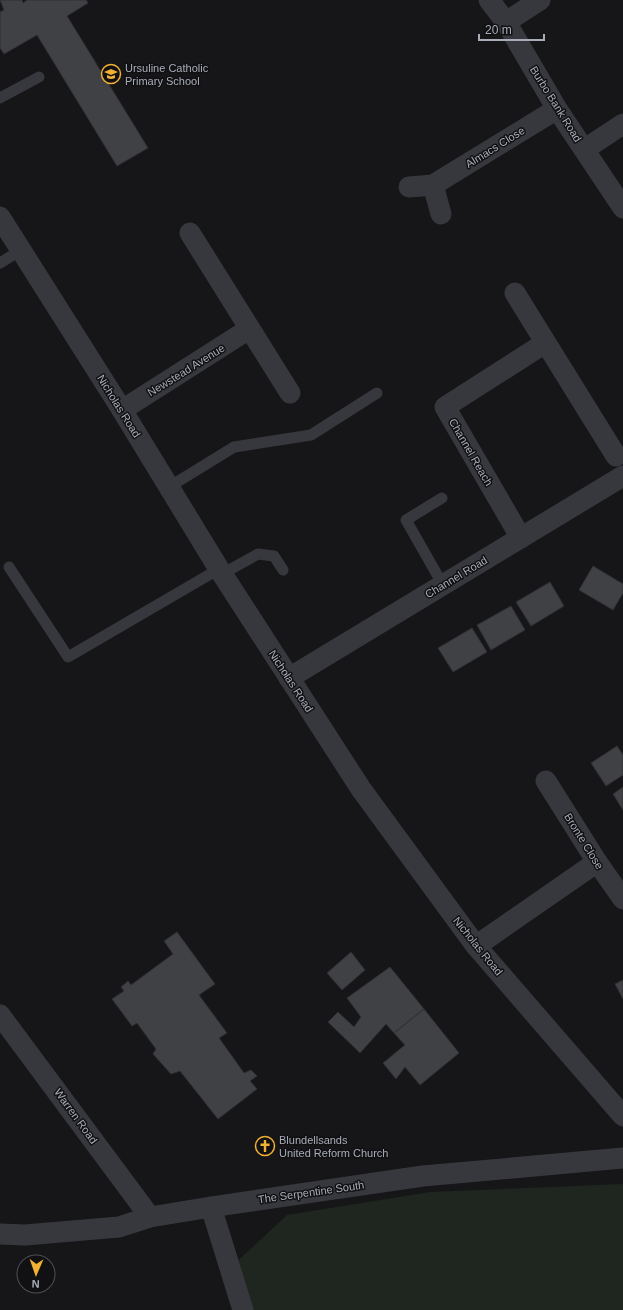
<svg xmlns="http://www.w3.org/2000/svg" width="623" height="1310" font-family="Arial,sans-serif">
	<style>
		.green { fill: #1e261f }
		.building { fill: #404145; stroke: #303034 }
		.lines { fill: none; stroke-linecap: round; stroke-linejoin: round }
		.service { stroke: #37383d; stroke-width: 11 }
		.minor { stroke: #37383d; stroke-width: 21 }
		.labels { text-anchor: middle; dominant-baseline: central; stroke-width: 3; stroke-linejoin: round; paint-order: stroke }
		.poi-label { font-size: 11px; fill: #a8adb8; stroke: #111113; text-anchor: start }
		.street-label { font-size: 11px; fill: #a8adb8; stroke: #111113 }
	</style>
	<rect width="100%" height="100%" fill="#161618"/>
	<path class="green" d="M 623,1184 L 623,1310 L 243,1310 L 231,1267 L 287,1215 L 430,1192 Z"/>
	<g class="building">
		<path d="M 0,0 L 22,0 L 23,3 L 27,0 L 86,0 L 88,3 L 67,16 L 148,148 L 117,166 L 37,35 L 4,54 L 0,48 L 0,12 L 4,10 Z"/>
		<path d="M 593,566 L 623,584 L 623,593 L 613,610 L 579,590 Z"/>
		<path d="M 550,582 L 564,606 L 531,626 L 516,602 Z"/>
		<path d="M 511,606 L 525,630 L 491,650 L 477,625 Z"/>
		<path d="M 472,628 L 487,652 L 453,672 L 438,648 Z"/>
		<path d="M 617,746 L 623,755 L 623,775 L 606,786 L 591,763 Z"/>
		<path d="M 623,787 L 623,810 L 613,794 Z"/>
		<path d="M 177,932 L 215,984 L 199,995 L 227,1033 L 219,1038 L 244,1073 L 251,1070 L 257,1076 L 250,1081 L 257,1089 L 218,1119 L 180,1071 L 171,1074 L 153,1054 L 156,1049 L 137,1023 L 132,1026 L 112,999 L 124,991 L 121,987 L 128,981 L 131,985 L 173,954 L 164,941 Z"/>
		<path d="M 351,952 L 365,970 L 342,990 L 327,973 Z"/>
		<path d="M 390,967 L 424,1009 L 394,1033 L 386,1024 L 360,1053 L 328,1022 L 338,1012 L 354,1027 L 361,1017 L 347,998 Z"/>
		<path d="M 623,980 L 623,999 L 615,984 Z"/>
		<path d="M 424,1009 L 459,1053 L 420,1085 L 405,1067 L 396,1079 L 383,1063 L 405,1045 L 394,1033 Z"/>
	</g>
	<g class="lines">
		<g class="service">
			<path d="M 0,98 L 39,77"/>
			<path d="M 0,263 L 21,250"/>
			<path d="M 169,487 L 234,447 L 311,435 L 377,393"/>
			<path d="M 442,498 L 406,520 L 443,585"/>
			<path d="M 9,567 L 68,657 L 219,569"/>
			<path d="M 222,574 L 258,554 L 274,556 L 283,570"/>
		</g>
		<g class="minor">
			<path d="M 489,0 L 506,22 L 557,109 L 623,208"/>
			<path d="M 506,22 L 540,0"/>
			<path d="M 585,149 L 623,124"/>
			<path d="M 433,185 L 441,214"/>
			<path d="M 409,187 L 433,185 L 557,109"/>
			<path d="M 0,217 L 122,410 L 219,569 L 361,789 L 476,946 L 623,1116"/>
			<path d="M 190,233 L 290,393"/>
			<path d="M 515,293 L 616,456"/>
			<path d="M 122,410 L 249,329"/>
			<path d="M 521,538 L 445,407 L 545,343"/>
			<path d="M 289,678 L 623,476"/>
			<path d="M 546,781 L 597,862 L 623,899"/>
			<path d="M 476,946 L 597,862"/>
			<path d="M 0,1015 L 150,1217"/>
			<path d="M 211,1207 L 243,1310"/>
			<path d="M 0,1234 L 25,1235 L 119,1227 L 150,1217 L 211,1207 L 423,1176 L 623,1158"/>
		</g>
	</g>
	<defs>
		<g id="school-ring" transform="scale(1)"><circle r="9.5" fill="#111113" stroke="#f2b134" stroke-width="1.5"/><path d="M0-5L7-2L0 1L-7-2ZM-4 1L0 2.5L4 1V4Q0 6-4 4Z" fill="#f2b134"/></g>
		<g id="church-ring" transform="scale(1)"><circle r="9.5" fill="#111113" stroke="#f2b134" stroke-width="1.5"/><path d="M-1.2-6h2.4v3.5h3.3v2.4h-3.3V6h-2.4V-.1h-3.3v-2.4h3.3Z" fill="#f2b134"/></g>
	</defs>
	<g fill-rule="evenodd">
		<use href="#school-ring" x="111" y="74"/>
		<use href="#church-ring" x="265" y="1146"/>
	</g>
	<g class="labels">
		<g class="poi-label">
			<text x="125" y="68">Ursuline Catholic<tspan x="125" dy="13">Primary School</tspan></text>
			<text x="279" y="1140">Blundellsands<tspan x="279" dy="13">United Reform Church</tspan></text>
		</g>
		<g class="street-label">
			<text transform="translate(556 104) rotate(58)">Burbo Bank Road</text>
			<text transform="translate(495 147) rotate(-32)">Almacs Close</text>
			<text transform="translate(186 370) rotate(-32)">Newstead Avenue</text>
			<text transform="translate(119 406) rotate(58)">Nicholas Road</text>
			<text transform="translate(471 452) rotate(60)">Channel Reach</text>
			<text transform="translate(456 577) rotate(-31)">Channel Road</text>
			<text transform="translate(291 681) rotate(57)">Nicholas Road</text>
			<text transform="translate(584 841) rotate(58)">Bronte Close</text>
			<text transform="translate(478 946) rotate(51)">Nicholas Road</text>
			<text transform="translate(76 1116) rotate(54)">Warren Road</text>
			<text transform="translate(311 1192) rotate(-8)">The Serpentine South</text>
		</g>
	</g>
	<g transform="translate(36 1274) rotate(182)"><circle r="19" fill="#111113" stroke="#4d4f55"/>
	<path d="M0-3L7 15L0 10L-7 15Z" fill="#f2b134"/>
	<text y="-6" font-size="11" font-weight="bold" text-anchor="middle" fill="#a8adb8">N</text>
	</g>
	<path d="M479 34v6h65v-6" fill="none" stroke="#a8adb8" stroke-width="2"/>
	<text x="485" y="34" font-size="12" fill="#a8adb8" stroke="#111113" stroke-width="3" paint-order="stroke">20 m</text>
</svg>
